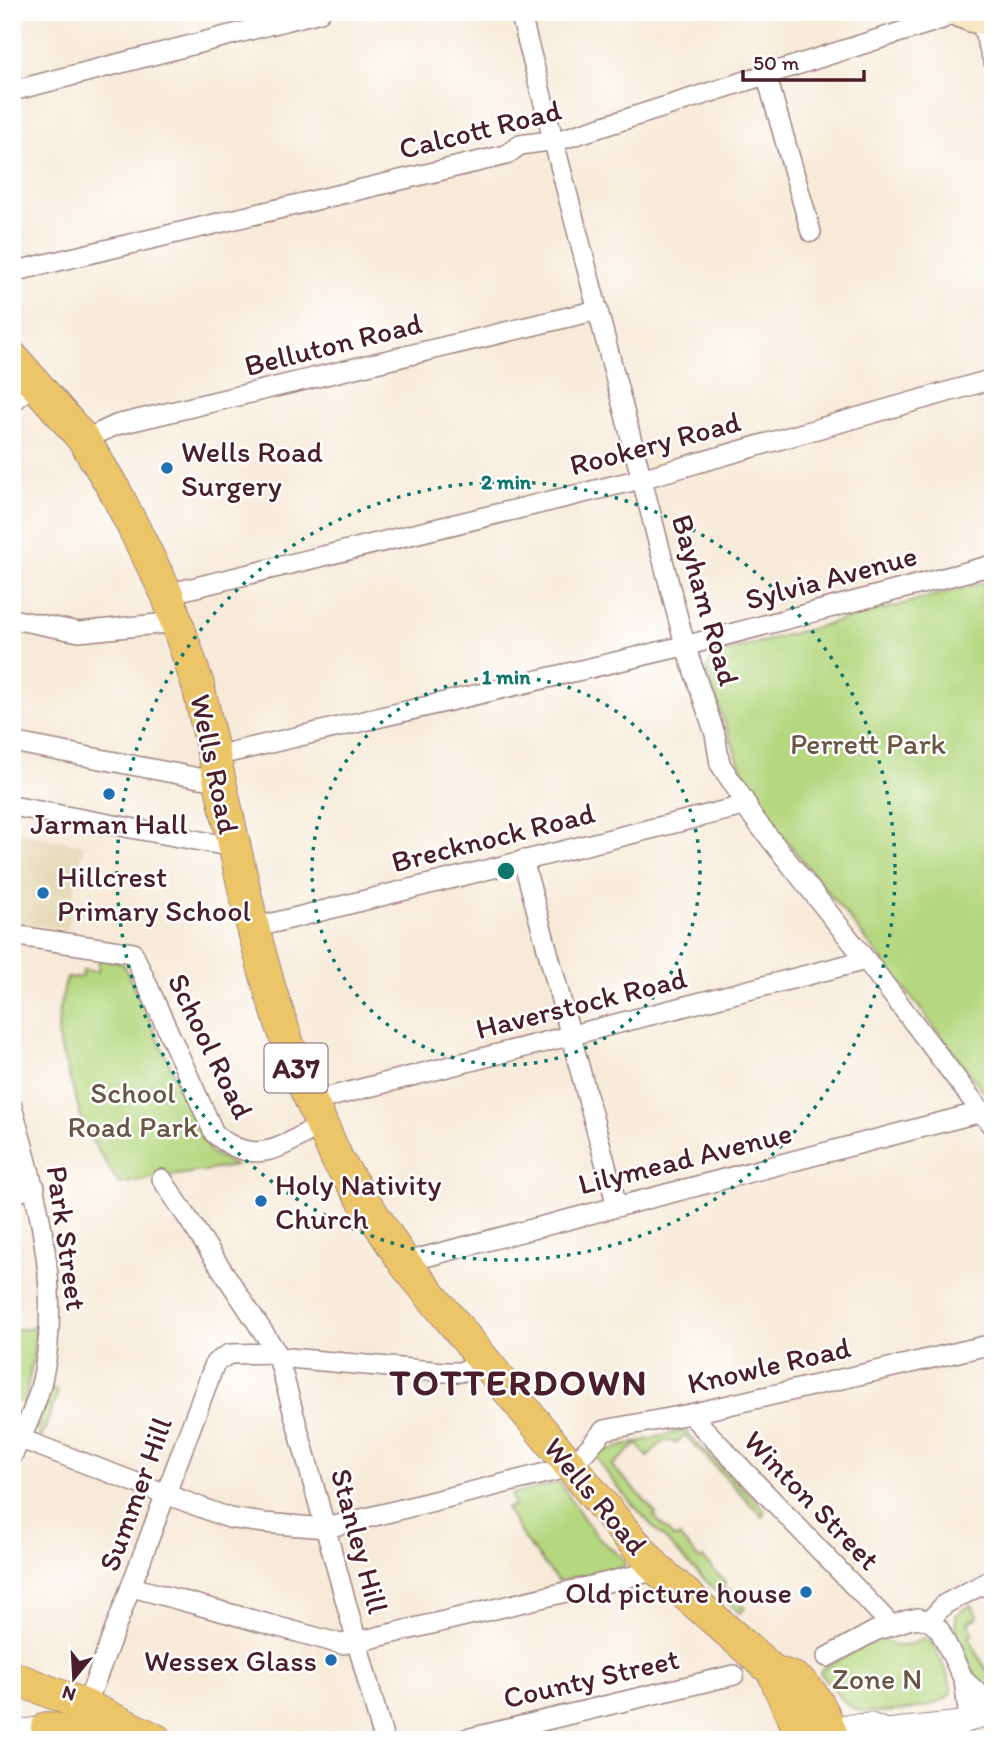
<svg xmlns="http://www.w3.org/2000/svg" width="1005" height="1752" font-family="Itim,sans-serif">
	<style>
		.built { fill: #e7daba }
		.green { fill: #b5d77f; stroke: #807b55; stroke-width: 2 }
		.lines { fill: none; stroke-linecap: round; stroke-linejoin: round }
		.minor-casing { stroke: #a08482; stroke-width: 22 }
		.tertiary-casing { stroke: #a08482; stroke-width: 25 }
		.secondary-casing { stroke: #a08482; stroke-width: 29 }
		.trunk-casing { stroke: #a08482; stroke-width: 34 }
		.minor { stroke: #fff; stroke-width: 19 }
		.tertiary { stroke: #fff; stroke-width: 23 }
		.secondary { stroke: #f8e8c3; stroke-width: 26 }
		.trunk { stroke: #edc569; stroke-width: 32 }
		.ring { fill: none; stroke: #0f766e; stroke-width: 3.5; stroke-dasharray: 3.5 7 }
		.poi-dot { fill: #1f6fb2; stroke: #fff; stroke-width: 2.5 }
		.labels { text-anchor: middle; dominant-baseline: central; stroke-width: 5; stroke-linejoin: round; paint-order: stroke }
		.shield { fill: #fff; stroke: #80626b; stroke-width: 2 }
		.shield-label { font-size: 28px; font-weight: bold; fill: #4a1f2b }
		.street-label { font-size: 30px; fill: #4a1f2b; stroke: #fff }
		.poi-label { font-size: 30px; fill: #4a1f2b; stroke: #fff; text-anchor: start }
		.park-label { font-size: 30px; fill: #6a5644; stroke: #fff }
		.district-label { font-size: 37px; font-weight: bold; letter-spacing: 2px; fill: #4a1f2b; stroke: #fff }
		.centre { fill: #0f766e; stroke: #fff; stroke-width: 3.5 }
		.ring-label { font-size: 21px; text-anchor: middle; font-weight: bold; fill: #0f766e; stroke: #fff; stroke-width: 5; stroke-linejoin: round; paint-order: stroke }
	</style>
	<rect width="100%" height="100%" fill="#fff"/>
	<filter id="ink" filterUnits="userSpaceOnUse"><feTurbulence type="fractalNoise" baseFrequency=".0143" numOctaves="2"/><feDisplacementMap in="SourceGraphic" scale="14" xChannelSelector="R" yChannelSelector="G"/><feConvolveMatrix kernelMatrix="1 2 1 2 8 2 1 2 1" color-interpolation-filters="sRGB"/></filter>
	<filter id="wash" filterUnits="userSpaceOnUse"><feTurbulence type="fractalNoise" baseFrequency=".00686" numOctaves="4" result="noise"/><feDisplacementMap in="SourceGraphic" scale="28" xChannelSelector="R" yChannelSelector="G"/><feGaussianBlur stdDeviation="1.57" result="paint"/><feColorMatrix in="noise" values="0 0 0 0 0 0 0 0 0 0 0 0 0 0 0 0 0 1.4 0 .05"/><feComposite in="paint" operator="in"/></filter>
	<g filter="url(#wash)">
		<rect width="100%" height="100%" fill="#f7ead8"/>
		<path class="built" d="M 12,831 L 84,845 L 67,929 L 12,923 Z"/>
		<g class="green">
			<path d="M 993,580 L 993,1104 L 886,964 L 760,808 L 749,790 L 706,670 L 716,654 Z"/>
			<path d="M 99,958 L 119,962 L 124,965 L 210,1152 L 235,1166 L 119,1184 L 85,1129 L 58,1039 L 59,1009 L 67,978 L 82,977 L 83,970 L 98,972 Z"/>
			<path d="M 36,1328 L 33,1359 L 24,1403 L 12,1400 L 12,1330 Z"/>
			<path d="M 51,1389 L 58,1392 L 41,1439 L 37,1429 Z"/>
			<path d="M 684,1430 L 764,1509 L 765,1515 L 763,1517 L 685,1435 L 675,1444 L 671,1441 L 662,1442 L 648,1457 L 637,1444 L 612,1466 L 647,1503 L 656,1514 L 654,1516 L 675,1539 L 679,1536 L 700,1560 L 703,1558 L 725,1582 L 723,1587 L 727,1590 L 729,1589 L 745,1608 L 740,1613 C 717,1594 600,1477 597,1455 L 601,1452 Z"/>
			<path d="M 560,1483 L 586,1522 L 601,1540 L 625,1561 L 624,1567 L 558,1581 L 524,1539 L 506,1508 L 514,1506 L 511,1494 Z"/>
			<path d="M 971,1605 L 978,1617 L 968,1622 L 973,1634 L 969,1637 L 986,1670 L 991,1668 L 993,1688 L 980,1685 L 955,1633 L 956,1615 Z"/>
			<path d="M 881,1636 C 893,1651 908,1648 923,1638 L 931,1642 C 936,1650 953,1683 951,1692 C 946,1710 867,1717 853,1708 C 841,1701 832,1687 823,1676 L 820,1673 L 822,1669 Z"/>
		</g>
	</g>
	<g filter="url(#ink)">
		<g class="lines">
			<g class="minor-casing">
				<g id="minor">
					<path d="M 520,12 L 685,645 L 715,734 L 720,764 L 747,805 L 749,812 L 866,960 L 993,1127"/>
					<path d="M 984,22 L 984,32 L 993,60"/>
					<path d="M 766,74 L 811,232"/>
					<path d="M 12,91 L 320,12"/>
					<path d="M 12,272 L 506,155 L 520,145 L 563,139 L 942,19 L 953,12"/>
					<path d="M 12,403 L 35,382"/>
					<path d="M 84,440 L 116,425 L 598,310"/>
					<path d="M 167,594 L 641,479 L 993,379"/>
					<path d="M 12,619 L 79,632 L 177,622"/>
					<path d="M 12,742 L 199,778 L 220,780"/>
					<path d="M 215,756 L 692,644 L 993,565"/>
					<path d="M 12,806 L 233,847"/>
					<path d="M 523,860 L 617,1206"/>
					<path d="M 253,928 L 747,805"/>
					<path d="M 12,935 L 133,953 L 214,1133 C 253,1168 282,1148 320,1124"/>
					<path d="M 310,1102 L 866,960"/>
					<path d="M 12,1107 C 36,1190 61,1285 44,1371 C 39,1399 25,1431 12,1456"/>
					<path d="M 162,1179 L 277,1353 L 384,1740"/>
					<path d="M 12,1194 L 35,1187"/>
					<path d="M 406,1265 L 421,1258 L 981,1112"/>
					<path d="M 278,1357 L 444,1372 L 461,1372 L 483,1360"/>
					<path d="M 690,1414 L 892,1626"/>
					<path d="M 21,1439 L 229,1518 L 264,1523 L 326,1528 L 558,1470 L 584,1453 L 604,1430 L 690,1414 L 993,1344"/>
					<path d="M 132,1587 L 341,1644 L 356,1642 L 658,1570"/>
					<path d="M 929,1621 L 945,1604 L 993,1579"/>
					<path d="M 827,1657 L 875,1631 L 908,1620 L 918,1618 L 929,1621 L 939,1629 L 964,1680 L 969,1719"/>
					<path d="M 964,1680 L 993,1707"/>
					<path d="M 86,1706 L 215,1363 L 229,1354 L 277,1353"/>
					<path d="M 462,1740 L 734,1675"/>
				</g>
			</g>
			<g class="tertiary-casing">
				<g id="tertiary">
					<path d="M 829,1727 L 871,1725 L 883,1730"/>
					<path d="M 949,1732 L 961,1723 L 993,1711"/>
					<path d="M 12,1737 L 24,1731 L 47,1728"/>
					<path d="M 860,1740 L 872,1738 L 886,1731 L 961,1723"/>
				</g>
			</g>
			<g class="secondary-casing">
				<path id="secondary" d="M 954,12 L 972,19 L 993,23"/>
			</g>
			<g class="trunk-casing">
				<g id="trunk">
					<path d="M 12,357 L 84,440 L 114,489 L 167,594 L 198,685 L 253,928 L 270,990 L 295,1065 L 338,1161 L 406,1265 L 622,1529 L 658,1570 L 774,1672 C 780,1674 789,1676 795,1679 C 815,1691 827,1719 833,1740"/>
					<path d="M 774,1672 C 780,1696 796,1715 802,1740"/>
					<path d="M 12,1677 L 86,1706 L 156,1740"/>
					<path d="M 47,1728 L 68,1731 L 93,1740"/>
				</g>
			</g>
			<use href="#minor" class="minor"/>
			<use href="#tertiary" class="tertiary"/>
			<use href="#secondary" class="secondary"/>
			<use href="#trunk" class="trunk"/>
		</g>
	</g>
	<g class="ring">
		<circle cx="506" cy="871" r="194"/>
		<circle cx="506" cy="871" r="389"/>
	</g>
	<g class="poi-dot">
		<circle cx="167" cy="468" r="7"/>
		<circle cx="109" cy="794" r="7"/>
		<circle cx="43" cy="893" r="7"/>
		<circle cx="261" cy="1201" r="7"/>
		<circle cx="806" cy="1592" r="7"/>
		<circle cx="331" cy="1660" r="7"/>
	</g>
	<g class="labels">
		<rect class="shield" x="264.5" y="1043.5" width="63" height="49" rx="5"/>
		<g class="shield-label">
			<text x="296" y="1068">A37</text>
		</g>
		<g class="street-label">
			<text transform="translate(480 129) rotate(-14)">Calcott Road</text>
			<text transform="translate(333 344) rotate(-14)">Belluton Road</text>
			<text transform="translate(655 443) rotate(-15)">Rookery Road</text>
			<text transform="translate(831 577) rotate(-15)">Sylvia Avenue</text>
			<text transform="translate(706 600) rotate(74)">Bayham Road</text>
			<text transform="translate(215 764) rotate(78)">Wells Road</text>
			<text transform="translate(493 837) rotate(-14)">Brecknock Road</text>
			<text transform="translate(581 1003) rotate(-14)">Haverstock Road</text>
			<text transform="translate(211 1046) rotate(64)">School Road</text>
			<text transform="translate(685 1158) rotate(-14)">Lilymead Avenue</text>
			<text transform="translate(67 1238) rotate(82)">Park Street</text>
			<text transform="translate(769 1365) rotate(-13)">Knowle Road</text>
			<text transform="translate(135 1494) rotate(-70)">Summer Hill</text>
			<text transform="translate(596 1496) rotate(50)">Wells Road</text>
			<text transform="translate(812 1500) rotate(46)">Winton Street</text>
			<text transform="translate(360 1541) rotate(75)">Stanley Hill</text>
			<text transform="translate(591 1678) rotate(-13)">County Street</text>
		</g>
		<g class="poi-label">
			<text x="181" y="451">Wells Road<tspan x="181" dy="34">Surgery</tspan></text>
			<text x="109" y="823" text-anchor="middle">Jarman Hall</text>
			<text x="57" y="876">Hillcrest<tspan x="57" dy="34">Primary School</tspan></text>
			<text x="275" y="1184">Holy Nativity<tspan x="275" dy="34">Church</tspan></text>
			<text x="792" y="1592" text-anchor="end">Old picture house</text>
			<text x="317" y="1660" text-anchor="end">Wessex Glass</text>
		</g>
		<g class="park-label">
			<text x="868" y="743">Perrett Park</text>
			<text x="133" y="1092">School<tspan x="133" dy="34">Road Park</tspan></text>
			<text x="877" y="1678">Zone N</text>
		</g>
		<g class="district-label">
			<text x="519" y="1382">TOTTERDOWN</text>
		</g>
	</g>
	<circle cx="506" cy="871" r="10" class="centre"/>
	<g class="ring-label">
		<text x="506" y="489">2 min</text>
		<text x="506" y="684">1 min</text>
	</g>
	<rect width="1005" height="1752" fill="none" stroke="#fff" stroke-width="42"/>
	<g transform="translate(74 1678) rotate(198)" stroke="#ffffff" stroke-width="5" paint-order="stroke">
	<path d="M0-5L12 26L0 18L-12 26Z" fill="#4a1f2b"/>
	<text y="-10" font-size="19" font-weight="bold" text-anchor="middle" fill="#4a1f2b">N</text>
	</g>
	<path d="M743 70v10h121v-10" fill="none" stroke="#4a1f2b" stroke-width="3.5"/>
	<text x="753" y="70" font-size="21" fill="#4a1f2b" stroke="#ffffff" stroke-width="5" paint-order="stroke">50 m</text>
</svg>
